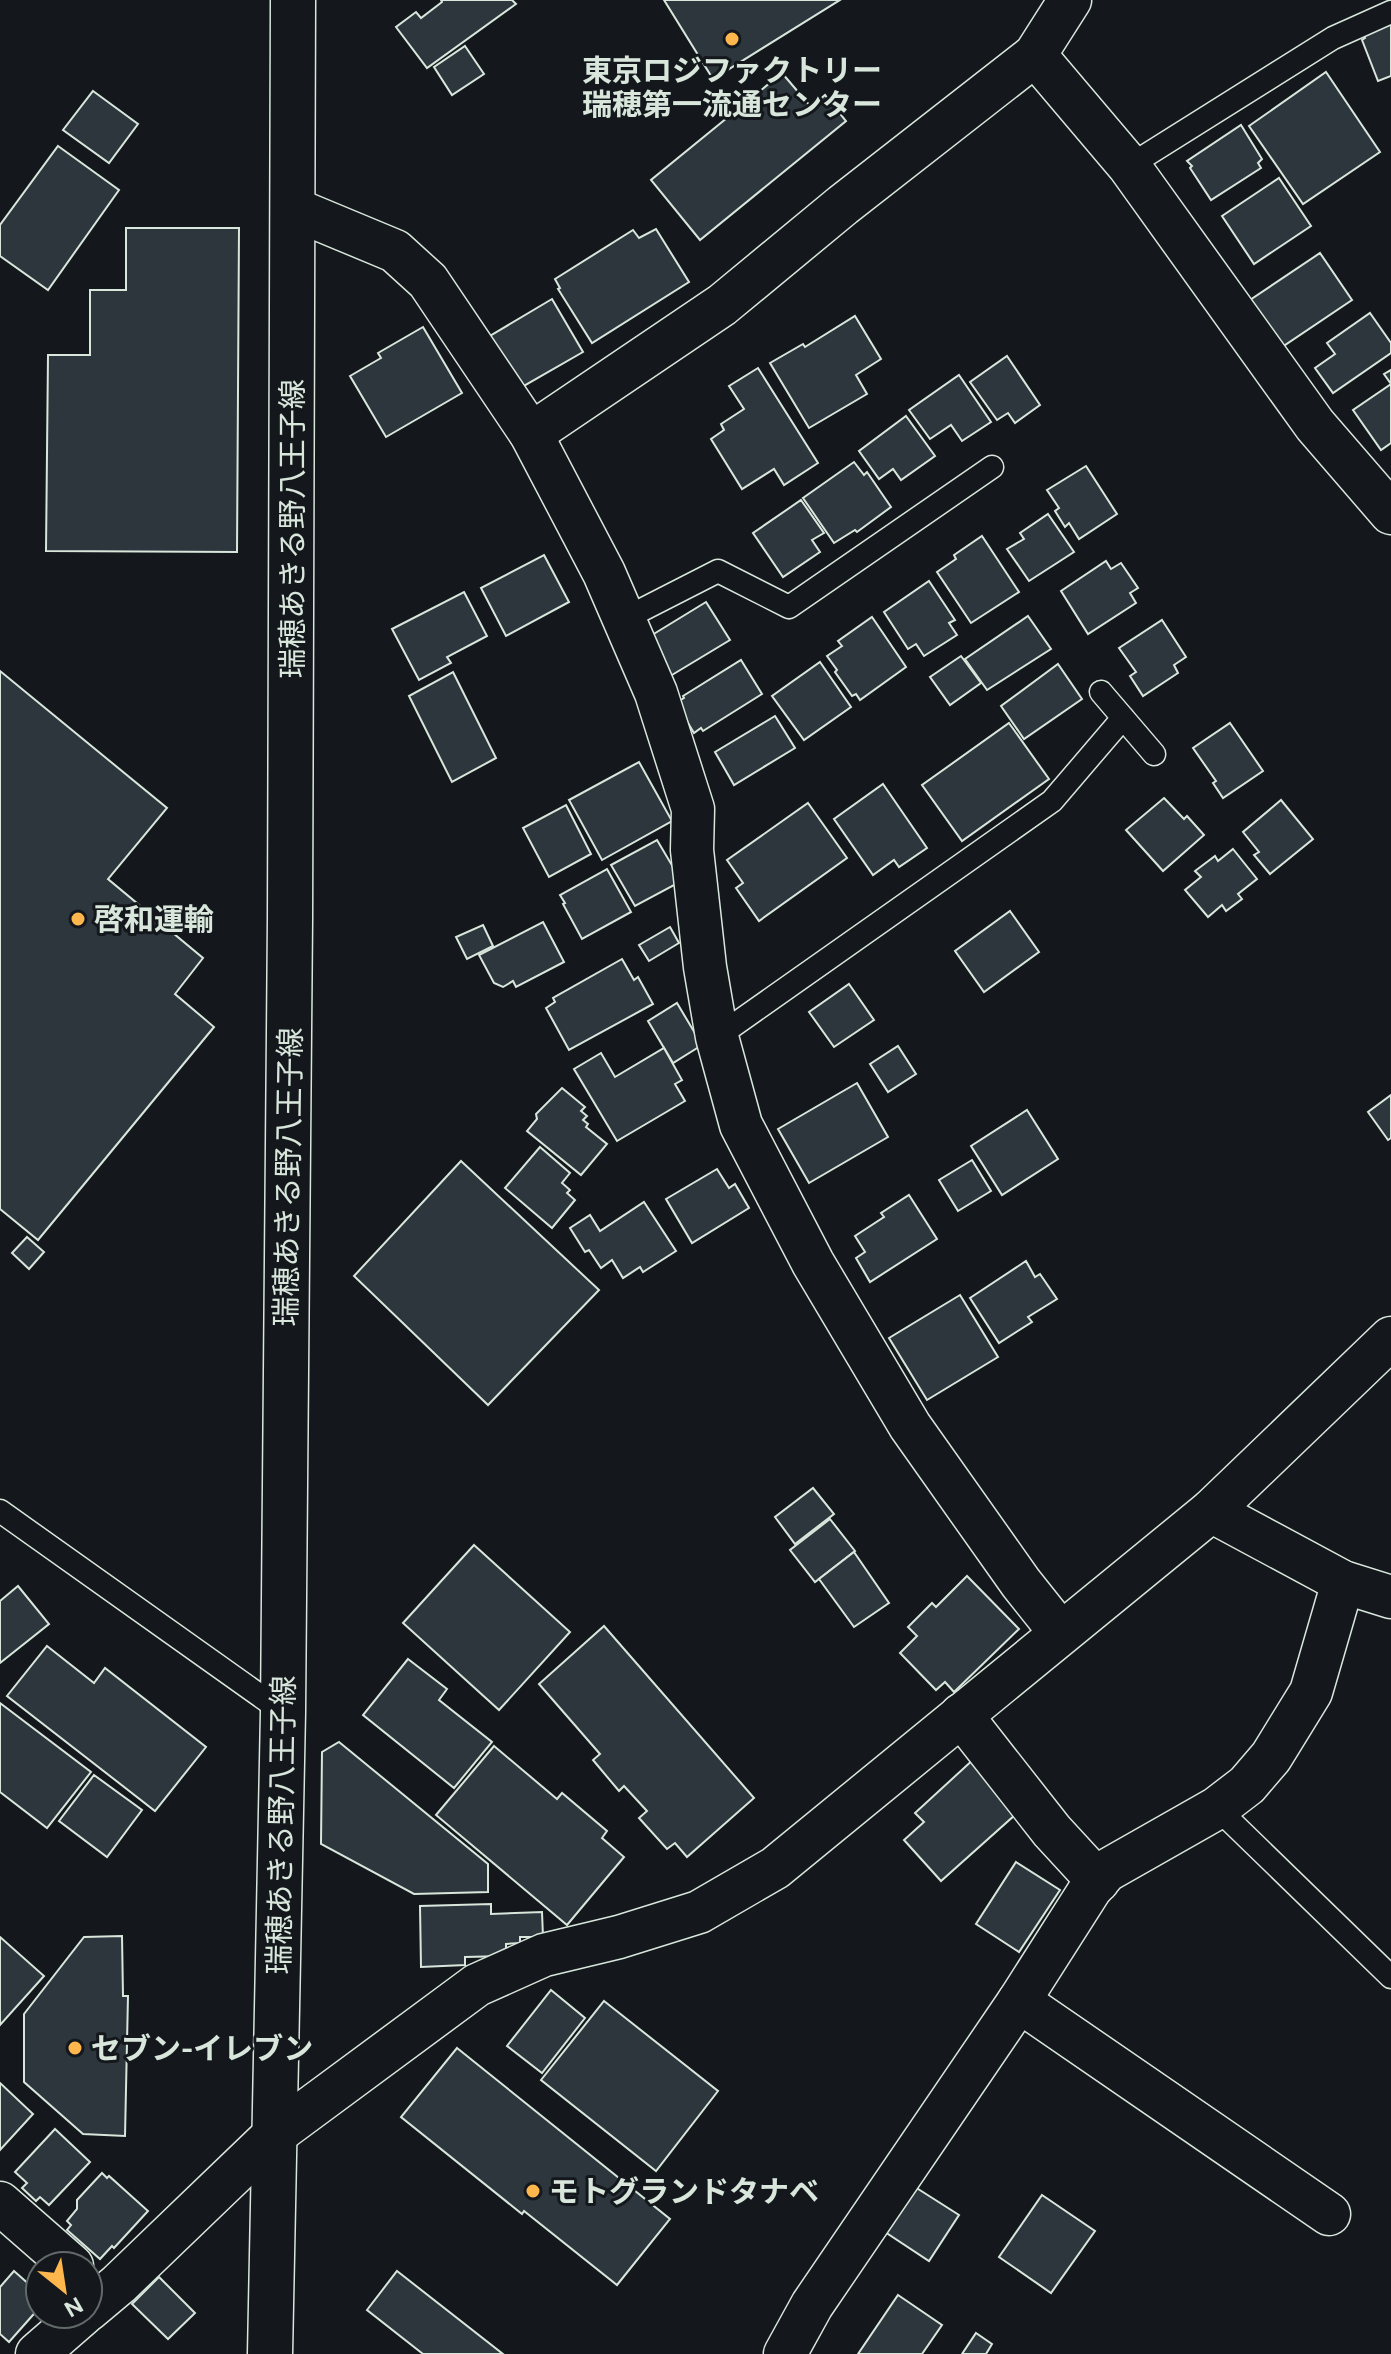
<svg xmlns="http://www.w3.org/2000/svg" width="1391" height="2354" font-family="Figtree,'Noto Sans JP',sans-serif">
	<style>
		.building { fill: #2c363c; stroke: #d8e6dc; stroke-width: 2 }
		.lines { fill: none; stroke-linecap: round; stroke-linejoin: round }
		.service-casing { stroke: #d8e6dc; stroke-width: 25 }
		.minor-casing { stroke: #d8e6dc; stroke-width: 45 }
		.secondary-casing { stroke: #d8e6dc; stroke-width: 47 }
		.service { stroke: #14181c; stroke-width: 22 }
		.minor { stroke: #14181c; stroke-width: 42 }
		.secondary { stroke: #14181c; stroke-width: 44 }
		.poi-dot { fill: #ffb74d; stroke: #14181c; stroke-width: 3 }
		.labels { text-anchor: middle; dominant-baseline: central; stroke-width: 6; stroke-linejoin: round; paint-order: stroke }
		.poi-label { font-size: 30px; font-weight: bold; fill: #d8e6dc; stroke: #14181c; text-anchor: start }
		.street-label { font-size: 30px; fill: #d8e6dc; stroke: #14181c }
	</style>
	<rect width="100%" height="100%" fill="#14181c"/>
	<g class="building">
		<path d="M 441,0 L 512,0 L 516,4 L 427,68 L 396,27 L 416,12 L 421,18 L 442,2 Z"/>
		<path d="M 664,0 L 840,0 L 713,79 Z"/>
		<path d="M 1391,20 L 1391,76 L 1378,81 L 1362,40 L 1365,38 L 1362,31 Z"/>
		<path d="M 465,46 L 484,74 L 452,95 L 434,67 Z"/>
		<path d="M 1326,72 L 1380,152 L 1303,204 L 1249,126 Z"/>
		<path d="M 782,73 L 811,107 L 825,95 L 846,121 L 700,240 L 651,180 Z"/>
		<path d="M 93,91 L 138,124 L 109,163 L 63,130 Z"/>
		<path d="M 1241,125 L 1262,159 L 1258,163 L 1261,168 L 1211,200 L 1190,168 L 1192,166 L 1187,161 Z"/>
		<path d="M 58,146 L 119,190 L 48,290 L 0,256 L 0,225 Z"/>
		<path d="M 1279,178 L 1311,226 L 1254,264 L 1222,216 Z"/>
		<path d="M 126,228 L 239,228 L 237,552 L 46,551 L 48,355 L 90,355 L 90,290 L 126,290 Z"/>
		<path d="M 656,229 L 689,282 L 592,343 L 558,289 L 560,288 L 555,279 L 633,230 L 639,238 Z"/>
		<path d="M 1320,253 L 1352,300 L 1282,347 L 1250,300 Z"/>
		<path d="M 552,299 L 583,352 L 508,395 L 478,343 Z"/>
		<path d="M 1370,313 L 1391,343 L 1391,353 L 1333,393 L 1315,368 L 1335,354 L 1327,343 Z"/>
		<path d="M 855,316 L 881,359 L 856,375 L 867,394 L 809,428 L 770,363 L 803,344 L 805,347 Z"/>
		<path d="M 423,327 L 462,393 L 386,437 L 350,376 L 381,358 L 378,353 Z"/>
		<path d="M 1007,356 L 1040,405 L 1015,423 L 1008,413 L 997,420 L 970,382 Z"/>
		<path d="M 758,368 L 818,463 L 784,485 L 774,469 L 742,489 L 711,439 L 724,430 L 721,424 L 744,409 L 729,386 Z"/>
		<path d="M 1391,370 L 1391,443 L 1381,450 L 1353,410 L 1391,384 L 1384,374 Z"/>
		<path d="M 959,375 L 991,422 L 962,441 L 951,425 L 930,439 L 909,410 Z"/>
		<path d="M 906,416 L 935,456 L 901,480 L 893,469 L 879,479 L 859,451 Z"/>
		<path d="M 854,462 L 864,475 L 867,472 L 891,507 L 857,532 L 855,530 L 834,543 L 803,498 Z"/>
		<path d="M 1086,466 L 1117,514 L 1079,539 L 1069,523 L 1065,527 L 1055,511 L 1059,508 L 1047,490 Z"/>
		<path d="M 801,500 L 824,533 L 812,540 L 820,552 L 783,577 L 753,533 Z"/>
		<path d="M 1048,514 L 1074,552 L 1029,581 L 1007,549 L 1024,539 L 1020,533 Z"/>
		<path d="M 982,536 L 1019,592 L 971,623 L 937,572 L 956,559 L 954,555 Z"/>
		<path d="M 544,555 L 569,602 L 506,636 L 481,588 Z"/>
		<path d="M 1106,561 L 1111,569 L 1121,563 L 1138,588 L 1130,593 L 1136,603 L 1088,634 L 1061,591 Z"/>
		<path d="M 929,581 L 955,620 L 949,623 L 957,635 L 924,656 L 916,644 L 908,649 L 884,612 Z"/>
		<path d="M 464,592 L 487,636 L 447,657 L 451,663 L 419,680 L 392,629 Z"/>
		<path d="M 706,602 L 730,640 L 662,681 L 639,643 Z"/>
		<path d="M 1028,616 L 1051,649 L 987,690 L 965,659 Z"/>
		<path d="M 872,617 L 906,667 L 860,700 L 856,694 L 852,696 L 835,672 L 837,670 L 827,656 L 842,646 L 838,641 Z"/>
		<path d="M 1162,620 L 1186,657 L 1174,665 L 1178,673 L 1143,696 L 1130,676 L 1136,672 L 1119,648 Z"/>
		<path d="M 961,656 L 981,683 L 950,705 L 930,677 Z"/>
		<path d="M 741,660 L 762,694 L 703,731 L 701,728 L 694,733 L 676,703 L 684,698 L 683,696 Z"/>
		<path d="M 820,662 L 851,707 L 804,740 L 772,696 Z"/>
		<path d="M 1058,664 L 1082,699 L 1024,739 L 1001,706 Z"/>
		<path d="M 0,671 L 167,808 L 108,879 L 203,958 L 175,994 L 214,1027 L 38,1240 L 0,1209 Z"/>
		<path d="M 453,672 L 496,758 L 452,782 L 409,696 Z"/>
		<path d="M 775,716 L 795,748 L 734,785 L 715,752 Z"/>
		<path d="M 1009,723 L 1049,779 L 962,841 L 922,785 Z"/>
		<path d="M 1230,723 L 1263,771 L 1223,798 L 1213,783 L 1216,781 L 1193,748 Z"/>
		<path d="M 639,762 L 672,821 L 602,860 L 569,800 Z"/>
		<path d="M 883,784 L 927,848 L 899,867 L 894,860 L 873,875 L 834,819 Z"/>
		<path d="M 1164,798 L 1184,819 L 1187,816 L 1204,835 L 1163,871 L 1126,830 Z"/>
		<path d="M 1281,800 L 1313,839 L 1270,874 L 1254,855 L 1259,852 L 1243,832 Z"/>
		<path d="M 808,803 L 847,858 L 759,921 L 736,888 L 743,883 L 727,860 Z"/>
		<path d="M 566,805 L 591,854 L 549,877 L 523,828 Z"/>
		<path d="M 657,840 L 676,872 L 678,883 L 635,906 L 611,865 Z"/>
		<path d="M 1233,849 L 1257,879 L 1238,894 L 1242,899 L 1226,911 L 1222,905 L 1208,917 L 1185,890 L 1201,877 L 1195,871 L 1215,856 L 1218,861 Z"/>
		<path d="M 607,869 L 631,912 L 582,939 L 563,904 L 565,903 L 560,895 Z"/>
		<path d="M 1010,911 L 1039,952 L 984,992 L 955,951 Z"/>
		<path d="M 543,922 L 564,962 L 516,987 L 513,981 L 503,987 L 494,983 L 479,955 Z"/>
		<path d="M 483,925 L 493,946 L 467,959 L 456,937 Z"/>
		<path d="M 670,927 L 679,943 L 649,961 L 639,945 Z"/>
		<path d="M 622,959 L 634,980 L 638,977 L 653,1004 L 569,1050 L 546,1008 L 555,1002 L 553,998 Z"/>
		<path d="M 849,984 L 874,1020 L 834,1047 L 809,1012 Z"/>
		<path d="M 677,1003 L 702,1045 L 673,1063 L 648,1021 Z"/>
		<path d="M 898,1046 L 916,1074 L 888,1092 L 870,1064 Z"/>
		<path d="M 664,1048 L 682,1080 L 675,1084 L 685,1101 L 617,1141 L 574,1069 L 601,1053 L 615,1077 Z"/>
		<path d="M 857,1083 L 888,1137 L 809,1183 L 778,1129 Z"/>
		<path d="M 562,1088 L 585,1107 L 581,1111 L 587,1116 L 583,1120 L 588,1124 L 586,1127 L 607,1144 L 581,1175 L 527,1131 L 537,1119 L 536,1114 Z"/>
		<path d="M 1391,1095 L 1391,1138 L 1388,1140 L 1368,1112 Z"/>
		<path d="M 1027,1110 L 1058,1159 L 1002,1195 L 971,1146 Z"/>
		<path d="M 540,1147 L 570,1173 L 562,1183 L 570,1190 L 567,1193 L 575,1200 L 552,1228 L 505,1188 Z"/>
		<path d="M 972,1160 L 991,1191 L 958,1211 L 939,1180 Z"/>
		<path d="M 461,1161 L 599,1290 L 488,1405 L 354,1276 Z"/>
		<path d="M 717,1169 L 729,1188 L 735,1184 L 749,1208 L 692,1243 L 666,1199 Z"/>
		<path d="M 909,1195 L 937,1239 L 870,1282 L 856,1258 L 865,1252 L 855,1236 L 884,1217 L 881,1213 Z"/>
		<path d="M 644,1202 L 676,1251 L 643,1272 L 640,1267 L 623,1278 L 612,1260 L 601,1268 L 589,1250 L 585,1252 L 570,1228 L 590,1215 L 600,1231 Z"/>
		<path d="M 27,1237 L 44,1252 L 29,1269 L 12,1253 Z"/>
		<path d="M 1026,1261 L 1035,1277 L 1040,1274 L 1057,1299 L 1028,1317 L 1032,1322 L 999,1343 L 970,1298 Z"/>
		<path d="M 960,1295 L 998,1357 L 927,1400 L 889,1338 Z"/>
		<path d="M 813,1488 L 834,1514 L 795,1544 L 775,1517 Z"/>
		<path d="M 830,1519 L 855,1551 L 815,1582 L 790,1550 Z"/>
		<path d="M 474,1545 L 570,1632 L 499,1710 L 403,1623 Z"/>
		<path d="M 854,1552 L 889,1603 L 854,1627 L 819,1579 Z"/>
		<path d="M 967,1576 L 1019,1629 L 954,1692 L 945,1682 L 936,1690 L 900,1653 L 917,1636 L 908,1627 L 932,1603 L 936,1607 Z"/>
		<path d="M 18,1586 L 49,1624 L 0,1663 L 0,1601 Z"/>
		<path d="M 604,1626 L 754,1798 L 687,1857 L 675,1843 L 667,1849 L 639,1818 L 647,1811 L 624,1786 L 619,1791 L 593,1760 L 600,1754 L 539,1684 Z"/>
		<path d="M 47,1646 L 94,1683 L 105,1668 L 206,1747 L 155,1811 L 7,1696 Z"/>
		<path d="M 408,1659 L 447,1689 L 439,1700 L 492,1742 L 454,1788 L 363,1715 Z"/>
		<path d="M 0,1703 L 91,1772 L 47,1828 L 0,1792 Z"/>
		<path d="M 339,1742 L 488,1864 L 488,1892 L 414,1894 L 321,1844 L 322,1752 Z"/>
		<path d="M 494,1746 L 557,1799 L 562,1793 L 607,1831 L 602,1838 L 624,1857 L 567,1925 L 436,1815 Z"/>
		<path d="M 976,1757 L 1016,1814 L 941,1881 L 904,1840 L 924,1822 L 915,1813 Z"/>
		<path d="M 94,1775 L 142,1810 L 107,1857 L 59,1821 Z"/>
		<path d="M 1016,1862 L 1060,1890 L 1019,1952 L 976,1924 Z"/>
		<path d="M 491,1904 L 491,1914 L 542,1912 L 543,1937 L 520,1937 L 520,1943 L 506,1944 L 506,1956 L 465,1957 L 465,1965 L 421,1967 L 420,1906 Z"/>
		<path d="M 122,1936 L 123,1996 L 128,1996 L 125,2136 L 83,2134 L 24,2082 L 24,2014 L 84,1937 Z"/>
		<path d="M 0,1937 L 44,1976 L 0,2025 Z"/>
		<path d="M 551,1990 L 585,2018 L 542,2073 L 507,2046 Z"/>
		<path d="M 604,2001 L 718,2091 L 656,2171 L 541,2080 Z"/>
		<path d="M 457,2048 L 670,2219 L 617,2285 L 524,2211 L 522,2214 L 401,2117 Z"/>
		<path d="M 0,2083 L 33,2114 L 0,2150 Z"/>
		<path d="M 55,2129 L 90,2162 L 49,2205 L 40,2197 L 36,2201 L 22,2188 L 27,2183 L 15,2172 Z"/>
		<path d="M 102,2173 L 107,2178 L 109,2176 L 148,2211 L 114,2248 L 112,2246 L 100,2259 L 67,2230 L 71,2225 L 67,2221 L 77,2209 L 77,2200 Z"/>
		<path d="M 915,2187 L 959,2215 L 929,2261 L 885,2232 Z"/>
		<path d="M 1042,2195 L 1095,2231 L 1051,2293 L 999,2257 Z"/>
		<path d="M 14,2271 L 40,2294 L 35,2303 L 40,2307 L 9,2342 L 0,2334 L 0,2287 Z"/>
		<path d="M 397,2271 L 503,2354 L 423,2354 L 367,2310 Z"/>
		<path d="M 159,2277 L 195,2313 L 168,2339 L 132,2304 Z"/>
		<path d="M 898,2295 L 942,2325 L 922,2354 L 858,2354 Z"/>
		<path d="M 976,2333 L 992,2344 L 986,2354 L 962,2354 Z"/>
	</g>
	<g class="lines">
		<g class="service-casing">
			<g id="service">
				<path d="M 1129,166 L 1333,38 L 1391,12"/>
				<path d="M 624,619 L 718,571 L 789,607 L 992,467"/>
				<path d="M 1101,692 L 1154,754"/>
				<path d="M 717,1037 L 1052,801 L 1123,718"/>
				<path d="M 0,1511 L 283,1712"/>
				<path d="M 1217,1808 L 1391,1977"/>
			</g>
		</g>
		<g class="minor-casing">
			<g id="minor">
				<path d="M 1035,55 L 1129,166 L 1315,425 L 1391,513"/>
				<path d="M 294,209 L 395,251 L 428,281 L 531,434 L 604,573 L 656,693 L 693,809 L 692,850 L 705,967 L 717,1037 L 741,1125 L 813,1263 L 910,1426 L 1021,1583 L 1060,1632"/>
				<path d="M 531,434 L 722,305 L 843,205 L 1035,55 L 1070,0"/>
				<path d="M 1211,1511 L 1343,1582 L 1391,1597"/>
				<path d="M 961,1715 L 1052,1831 L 1098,1881"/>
				<path d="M 1019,2001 L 1329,2214"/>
				<path d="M 0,2203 L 72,2266"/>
				<path d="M 88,2310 L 119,2284 L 274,2135 L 477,1985 L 544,1955 L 619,1937 L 699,1912 L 775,1868 L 1211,1511 L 1391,1338"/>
				<path d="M 37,2354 L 83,2314"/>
				<path d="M 785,2354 L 812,2305 L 1019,2001 L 1091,1888 L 1106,1871 L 1217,1808 L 1247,1785 L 1271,1757 L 1311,1692 L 1343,1582"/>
			</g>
		</g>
		<g class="secondary-casing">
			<path id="secondary" d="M 270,2354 L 283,1712 L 290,919 L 293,0"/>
		</g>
		<use href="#service" class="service"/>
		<use href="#minor" class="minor"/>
		<use href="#secondary" class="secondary"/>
	</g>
	<g class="poi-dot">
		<circle cx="732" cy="39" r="8"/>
		<circle cx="78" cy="919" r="8"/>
		<circle cx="75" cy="2048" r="8"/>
		<circle cx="533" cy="2191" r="8"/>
	</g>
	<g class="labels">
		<g class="poi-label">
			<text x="732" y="70" text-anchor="middle">東京ロジファクトリー<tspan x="732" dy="34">瑞穂第一流通センター</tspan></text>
			<text x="94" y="919">啓和運輸</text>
			<text x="91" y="2048">セブン-イレブン</text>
			<text x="549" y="2191">モトグランドタナベ</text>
		</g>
		<g class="street-label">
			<text transform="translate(292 529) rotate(-90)">瑞穂あきる野八王子線</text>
			<text transform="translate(288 1177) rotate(-89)">瑞穂あきる野八王子線</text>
			<text transform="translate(281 1825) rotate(-89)">瑞穂あきる野八王子線</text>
		</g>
	</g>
	<g transform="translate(64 2290) rotate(150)"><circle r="38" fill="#14181c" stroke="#626a69" stroke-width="2"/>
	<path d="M0-6L14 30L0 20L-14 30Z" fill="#ffb74d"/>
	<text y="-12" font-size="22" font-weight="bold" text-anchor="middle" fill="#d8e6dc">N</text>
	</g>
</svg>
